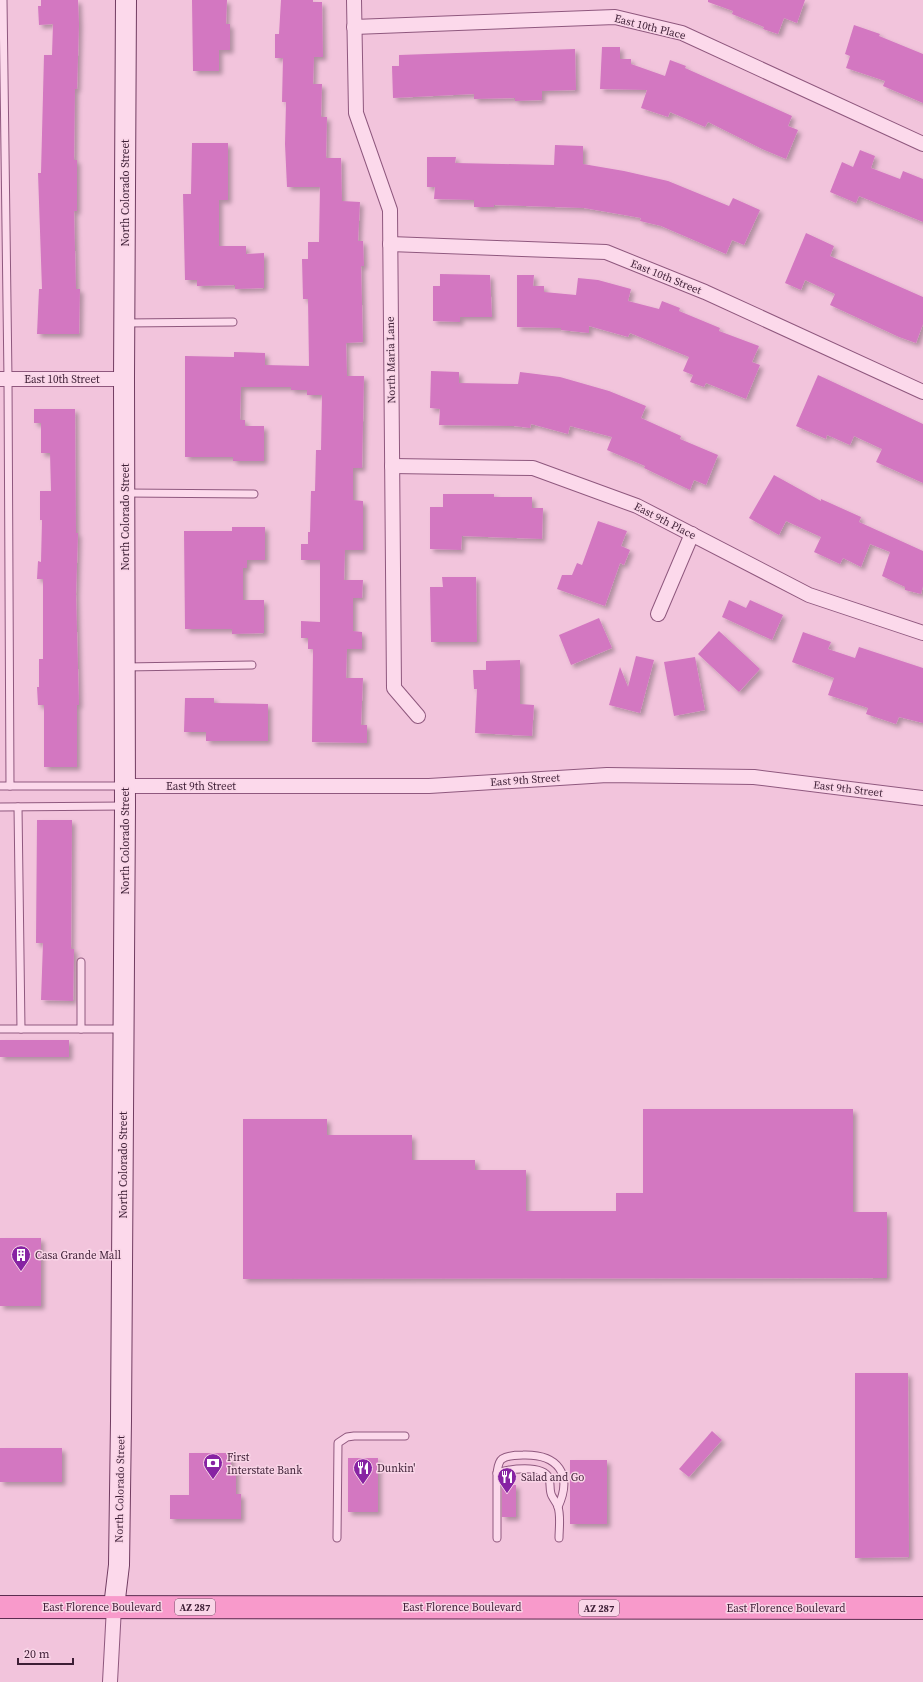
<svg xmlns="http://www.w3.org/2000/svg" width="923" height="1682" font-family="'Source Serif 4',serif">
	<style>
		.building { fill: #d377c1; filter: url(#shadow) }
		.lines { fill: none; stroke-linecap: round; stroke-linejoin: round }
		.lane-casing { stroke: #8f587e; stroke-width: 9 }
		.street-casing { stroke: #8f587e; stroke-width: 16 }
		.secondary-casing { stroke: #713c61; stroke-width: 22 }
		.primary-casing { stroke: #5c2d50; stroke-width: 24 }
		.lane { stroke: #fcd9eb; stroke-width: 7 }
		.street { stroke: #fcd9eb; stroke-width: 14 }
		.secondary { stroke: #fcd9eb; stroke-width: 20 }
		.primary { stroke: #f89acb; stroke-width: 22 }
		.labels { text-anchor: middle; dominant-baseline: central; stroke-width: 3; stroke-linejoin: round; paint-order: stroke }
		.shield { fill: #f9d5e7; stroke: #75556a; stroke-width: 1 }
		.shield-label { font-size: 10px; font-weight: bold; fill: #3d1e35 }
		.street-label { font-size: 11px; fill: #3d1e35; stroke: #f9d5e7 }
		.poi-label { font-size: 11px; fill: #3d1e35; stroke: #f9d5e7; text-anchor: start }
	</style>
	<defs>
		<filter id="shadow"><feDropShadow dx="3.5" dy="3.5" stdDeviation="2" flood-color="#0004"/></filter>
	</defs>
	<rect width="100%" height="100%" fill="#f2c4dc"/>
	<g class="building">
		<path d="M 41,0 L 78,0 L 79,24 L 77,89 L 75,89 L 74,160 L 77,160 L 77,211 L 74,211 L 76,289 L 80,289 L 79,334 L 37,334 L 39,289 L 42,289 L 38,173 L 41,173 L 44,55 L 52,55 L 53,24 L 39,25 L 38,6 L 41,6 Z"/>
		<path d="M 192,0 L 227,0 L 226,24 L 230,24 L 230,50 L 219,50 L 219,71 L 193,71 Z"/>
		<path d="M 281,0 L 313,0 L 313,2 L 322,2 L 323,57 L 314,57 L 313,84 L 322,84 L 321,117 L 327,117 L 326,158 L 341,158 L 342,201 L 360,202 L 358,241 L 363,241 L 364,266 L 361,266 L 363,342 L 346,343 L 347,376 L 364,376 L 362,468 L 353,468 L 353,500 L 363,501 L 363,550 L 345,550 L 344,580 L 363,580 L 362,598 L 353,598 L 353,631 L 362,632 L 362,649 L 347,649 L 346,678 L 363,678 L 361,725 L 367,725 L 367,743 L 312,742 L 313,649 L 308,649 L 308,638 L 301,638 L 301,621 L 320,622 L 320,560 L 301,560 L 301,544 L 308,544 L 308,532 L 310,532 L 311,491 L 315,491 L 316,450 L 321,450 L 322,395 L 307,395 L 307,390 L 291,390 L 291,387 L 241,387 L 240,420 L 245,420 L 245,426 L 264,426 L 264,461 L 233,461 L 233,457 L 185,457 L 185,356 L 234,357 L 234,352 L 265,353 L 265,365 L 309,366 L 308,299 L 303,299 L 302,259 L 308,259 L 308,242 L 319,242 L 320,187 L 287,187 L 285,144 L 286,102 L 282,102 L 283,58 L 275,58 L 275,34 L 279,34 Z"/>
		<path d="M 708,0 L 805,0 L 797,23 L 784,18 L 778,34 L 763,29 L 764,27 L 732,14 L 733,11 L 708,2 Z"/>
		<path d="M 854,25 L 880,34 L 879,36 L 923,54 L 923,103 L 883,86 L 885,81 L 846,68 L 850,56 L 845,54 Z"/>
		<path d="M 602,47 L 620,47 L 620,59 L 631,59 L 631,64 L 665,76 L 670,60 L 686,66 L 685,68 L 792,116 L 788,126 L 798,130 L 786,159 L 762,149 L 708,122 L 705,127 L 670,112 L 668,117 L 641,108 L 647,90 L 600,89 Z"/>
		<path d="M 575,49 L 576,90 L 542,91 L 542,100 L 515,101 L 515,98 L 474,99 L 474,94 L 393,98 L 392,66 L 399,66 L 399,55 Z"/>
		<path d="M 192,143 L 228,143 L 228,200 L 219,200 L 219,246 L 246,246 L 246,254 L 264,253 L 264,288 L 235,289 L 235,285 L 197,286 L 197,280 L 185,280 L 183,194 L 191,194 Z"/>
		<path d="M 555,145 L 583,146 L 583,164 L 624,171 L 668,181 L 729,206 L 733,198 L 760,210 L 744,245 L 732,240 L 726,254 L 661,226 L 640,221 L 641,218 L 584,208 L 494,205 L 494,207 L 474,207 L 474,200 L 434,199 L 435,187 L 427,187 L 427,157 L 456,157 L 455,163 L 554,165 Z"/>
		<path d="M 860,150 L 875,156 L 871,168 L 900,179 L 903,171 L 923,179 L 923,222 L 859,196 L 856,203 L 830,192 L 842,162 L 853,167 Z"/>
		<path d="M 806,233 L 834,246 L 830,256 L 923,297 L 923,324 L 916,343 L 899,337 L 830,305 L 835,294 L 805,280 L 801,290 L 785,283 Z"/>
		<path d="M 440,274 L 490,275 L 492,317 L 460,317 L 460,322 L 433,321 L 433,286 L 440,286 Z"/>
		<path d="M 517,275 L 534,275 L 533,286 L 544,286 L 544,292 L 576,295 L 578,278 L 598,280 L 631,289 L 628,301 L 659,309 L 662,301 L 680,308 L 679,311 L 720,328 L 719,331 L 759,346 L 752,362 L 760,365 L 746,399 L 706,383 L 704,387 L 690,382 L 693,375 L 683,371 L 689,357 L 630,333 L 628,337 L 589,326 L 589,333 L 561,330 L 561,328 L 517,327 Z"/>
		<path d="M 431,371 L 459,372 L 459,383 L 518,384 L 520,372 L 560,377 L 609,391 L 646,406 L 641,418 L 681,436 L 680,439 L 718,455 L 706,485 L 694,480 L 690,490 L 644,468 L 645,466 L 607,450 L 612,437 L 570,426 L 568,434 L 531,424 L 530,428 L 514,426 L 439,425 L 440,409 L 430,408 Z"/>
		<path d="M 818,375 L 923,424 L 923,483 L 876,462 L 882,449 L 854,436 L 850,445 L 827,435 L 826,439 L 796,426 Z"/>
		<path d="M 34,409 L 75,409 L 76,533 L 78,533 L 76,594 L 79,705 L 77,705 L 77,767 L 44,767 L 44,705 L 38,705 L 37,687 L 39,687 L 39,659 L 43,659 L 43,579 L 37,579 L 38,561 L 41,562 L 42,520 L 40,520 L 40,491 L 51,491 L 50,453 L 41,453 L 41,423 L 34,423 Z"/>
		<path d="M 774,475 L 821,501 L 821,499 L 861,517 L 859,522 L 923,551 L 923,586 L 921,594 L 905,590 L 905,587 L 882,576 L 890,552 L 870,544 L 861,567 L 843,558 L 840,564 L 814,552 L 821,537 L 786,521 L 779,535 L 749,518 Z"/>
		<path d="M 443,494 L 494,494 L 494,497 L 532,497 L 532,508 L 543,508 L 542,539 L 462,536 L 461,550 L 430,549 L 430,507 L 443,507 Z"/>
		<path d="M 598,521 L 627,531 L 621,546 L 630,550 L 624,565 L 620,563 L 605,606 L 557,589 L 562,575 L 572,575 L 577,563 L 582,565 Z"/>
		<path d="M 232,527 L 265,527 L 265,560 L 247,560 L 247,568 L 243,568 L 243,600 L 264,600 L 264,633 L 232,634 L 232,629 L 185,629 L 184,531 L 232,531 Z"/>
		<path d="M 442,577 L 476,577 L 477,642 L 431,642 L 430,587 L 443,587 Z"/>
		<path d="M 729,600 L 746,608 L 750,600 L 783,615 L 772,640 L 722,617 Z"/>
		<path d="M 599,618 L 612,648 L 571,665 L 559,635 Z"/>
		<path d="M 719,631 L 760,669 L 739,692 L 698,654 Z"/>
		<path d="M 803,632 L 831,642 L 828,649 L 855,658 L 859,647 L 923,668 L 923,723 L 899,717 L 896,724 L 866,714 L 868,708 L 828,695 L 834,678 L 792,662 Z"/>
		<path d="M 636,656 L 654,660 L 640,713 L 609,705 L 620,667 L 628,687 Z"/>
		<path d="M 695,657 L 705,710 L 674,716 L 664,662 Z"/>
		<path d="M 520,660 L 520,704 L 534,705 L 532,736 L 475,733 L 477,689 L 474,689 L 473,670 L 486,670 L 486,661 Z"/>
		<path d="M 185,698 L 214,698 L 214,703 L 268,704 L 268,741 L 206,741 L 206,732 L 184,732 Z"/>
		<path d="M 37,820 L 72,820 L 71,949 L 74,949 L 73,1001 L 41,1000 L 43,943 L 36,943 Z"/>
		<rect x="0" y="1040" width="69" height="17"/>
		<path d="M 643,1109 L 853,1109 L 853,1212 L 887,1212 L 887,1278 L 243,1279 L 243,1119 L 327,1119 L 327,1135 L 412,1135 L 412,1160 L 475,1160 L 475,1170 L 526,1170 L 526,1211 L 616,1211 L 616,1193 L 643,1193 Z"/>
		<rect x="0" y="1238" width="41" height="68"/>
		<path d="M 855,1373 L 908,1373 L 909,1557 L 855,1558 Z"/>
		<path d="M 712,1431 L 722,1440 L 689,1477 L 679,1469 Z"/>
		<rect x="0" y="1448" width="62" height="34"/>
		<path d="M 189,1453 L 231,1453 L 231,1467 L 236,1467 L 236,1494 L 241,1494 L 241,1519 L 170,1519 L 170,1495 L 189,1495 Z"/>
		<rect x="348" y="1458" width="30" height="54"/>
		<rect x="570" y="1460" width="37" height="64"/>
		<path d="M 502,1484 L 516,1485 L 516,1517 L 502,1517 Z"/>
	</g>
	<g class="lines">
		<g class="lane-casing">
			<g id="lane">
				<path d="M 3,0 L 8,379 L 10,786"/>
				<path d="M 125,323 L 233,322"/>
				<path d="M 125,493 L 254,494"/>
				<path d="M 125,667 L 252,665"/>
				<path d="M 0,786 L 124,786"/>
				<path d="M 0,807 L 124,806"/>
				<path d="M 18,807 L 21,1029"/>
				<path d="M 81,962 L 81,1029"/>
				<path d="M 0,1029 L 122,1029"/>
				<path d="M 497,1473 C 498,1468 498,1462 502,1459 C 508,1455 517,1455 523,1455 C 558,1454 573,1474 558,1507"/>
				<path d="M 337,1538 L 338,1443 L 347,1437 L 354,1436 L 405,1436"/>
				<path d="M 497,1538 L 497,1473 C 509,1469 542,1464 549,1478 C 551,1484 549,1491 552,1496 C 554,1500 557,1503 558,1507 C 561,1516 559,1529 559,1538"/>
			</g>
		</g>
		<g class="street-casing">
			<g id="street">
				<path d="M 354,0 L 356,113 L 390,210 L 394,688 L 418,716"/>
				<path d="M 354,27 L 615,17 L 682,33 L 923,144"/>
				<path d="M 390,244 L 606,252 L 705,292 L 923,392"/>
				<path d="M 0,379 L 124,379"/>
				<path d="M 392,466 L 533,468 L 637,506 L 809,595 L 923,633"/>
				<path d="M 658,614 L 692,534"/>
				<path d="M 125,786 L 429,786 L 607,775 L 754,777 L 923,798"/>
				<path d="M 110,1682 L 114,1607"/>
			</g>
		</g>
		<g class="secondary-casing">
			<path id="secondary" d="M 114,1607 L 119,1565 L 121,1421 L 125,806 L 124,379 L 126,0"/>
		</g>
		<g class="primary-casing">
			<path id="primary" d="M 0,1607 L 923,1608"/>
		</g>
		<use href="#lane" class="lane"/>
		<use href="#street" class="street"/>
		<use href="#secondary" class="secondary"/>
		<use href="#primary" class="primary"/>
	</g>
	<defs>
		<g id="building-pin" transform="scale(1)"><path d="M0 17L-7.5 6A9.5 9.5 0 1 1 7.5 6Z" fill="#8723a3" stroke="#f9d5e7"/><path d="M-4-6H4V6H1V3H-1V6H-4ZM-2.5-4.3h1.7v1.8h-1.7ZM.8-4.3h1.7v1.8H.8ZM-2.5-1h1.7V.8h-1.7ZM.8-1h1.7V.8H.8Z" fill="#fff"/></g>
		<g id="bank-pin" transform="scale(1)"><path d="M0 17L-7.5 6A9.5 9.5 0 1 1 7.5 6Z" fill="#8723a3" stroke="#f9d5e7"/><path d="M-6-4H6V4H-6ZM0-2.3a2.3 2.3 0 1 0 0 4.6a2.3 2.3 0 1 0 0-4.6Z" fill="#fff"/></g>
		<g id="restaurant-pin" transform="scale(1)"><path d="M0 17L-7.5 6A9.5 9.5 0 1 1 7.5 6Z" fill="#8723a3" stroke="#f9d5e7"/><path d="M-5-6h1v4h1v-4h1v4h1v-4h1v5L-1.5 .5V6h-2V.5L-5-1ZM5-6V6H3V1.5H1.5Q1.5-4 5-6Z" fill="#fff"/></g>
	</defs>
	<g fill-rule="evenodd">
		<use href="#building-pin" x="21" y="1255"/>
		<use href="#bank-pin" x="213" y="1463"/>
		<use href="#restaurant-pin" x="363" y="1468"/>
		<use href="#restaurant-pin" x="507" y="1477"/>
	</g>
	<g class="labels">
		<g class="shield">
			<rect x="175" y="1599" width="40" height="16" rx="3"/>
			<rect x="579" y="1600" width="40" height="16" rx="3"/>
		</g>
		<g class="shield-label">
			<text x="195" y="1607">AZ 287</text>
			<text x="599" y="1608">AZ 287</text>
		</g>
		<g class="street-label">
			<text transform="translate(650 27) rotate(14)">East 10th Place</text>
			<text transform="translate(125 193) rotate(-90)">North Colorado Street</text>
			<text transform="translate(666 277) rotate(22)">East 10th Street</text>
			<text transform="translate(391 360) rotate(-91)">North Maria Lane</text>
			<text x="62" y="379">East 10th Street</text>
			<text transform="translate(125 517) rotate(-90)">North Colorado Street</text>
			<text transform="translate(665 521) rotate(27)">East 9th Place</text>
			<text transform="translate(525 780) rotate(-4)">East 9th Street</text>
			<text x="201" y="786">East 9th Street</text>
			<text transform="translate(848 789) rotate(7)">East 9th Street</text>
			<text transform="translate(125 841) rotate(-90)">North Colorado Street</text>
			<text transform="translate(123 1165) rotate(-90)">North Colorado Street</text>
			<text transform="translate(120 1489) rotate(-89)">North Colorado Street</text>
			<text x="102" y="1607">East Florence Boulevard</text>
			<text x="462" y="1607">East Florence Boulevard</text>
			<text x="786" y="1608">East Florence Boulevard</text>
		</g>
		<g class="poi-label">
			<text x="35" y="1255">Casa Grande Mall</text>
			<text x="227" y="1457">First<tspan x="227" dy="13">Interstate Bank</tspan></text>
			<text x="377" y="1468">Dunkin'</text>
			<text x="521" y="1477">Salad and Go</text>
		</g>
	</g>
	<path d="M18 1658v6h55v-6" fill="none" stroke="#3d1e35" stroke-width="2"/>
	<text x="24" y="1658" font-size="12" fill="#3d1e35" stroke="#f9d5e7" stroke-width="3" paint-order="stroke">20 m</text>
</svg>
